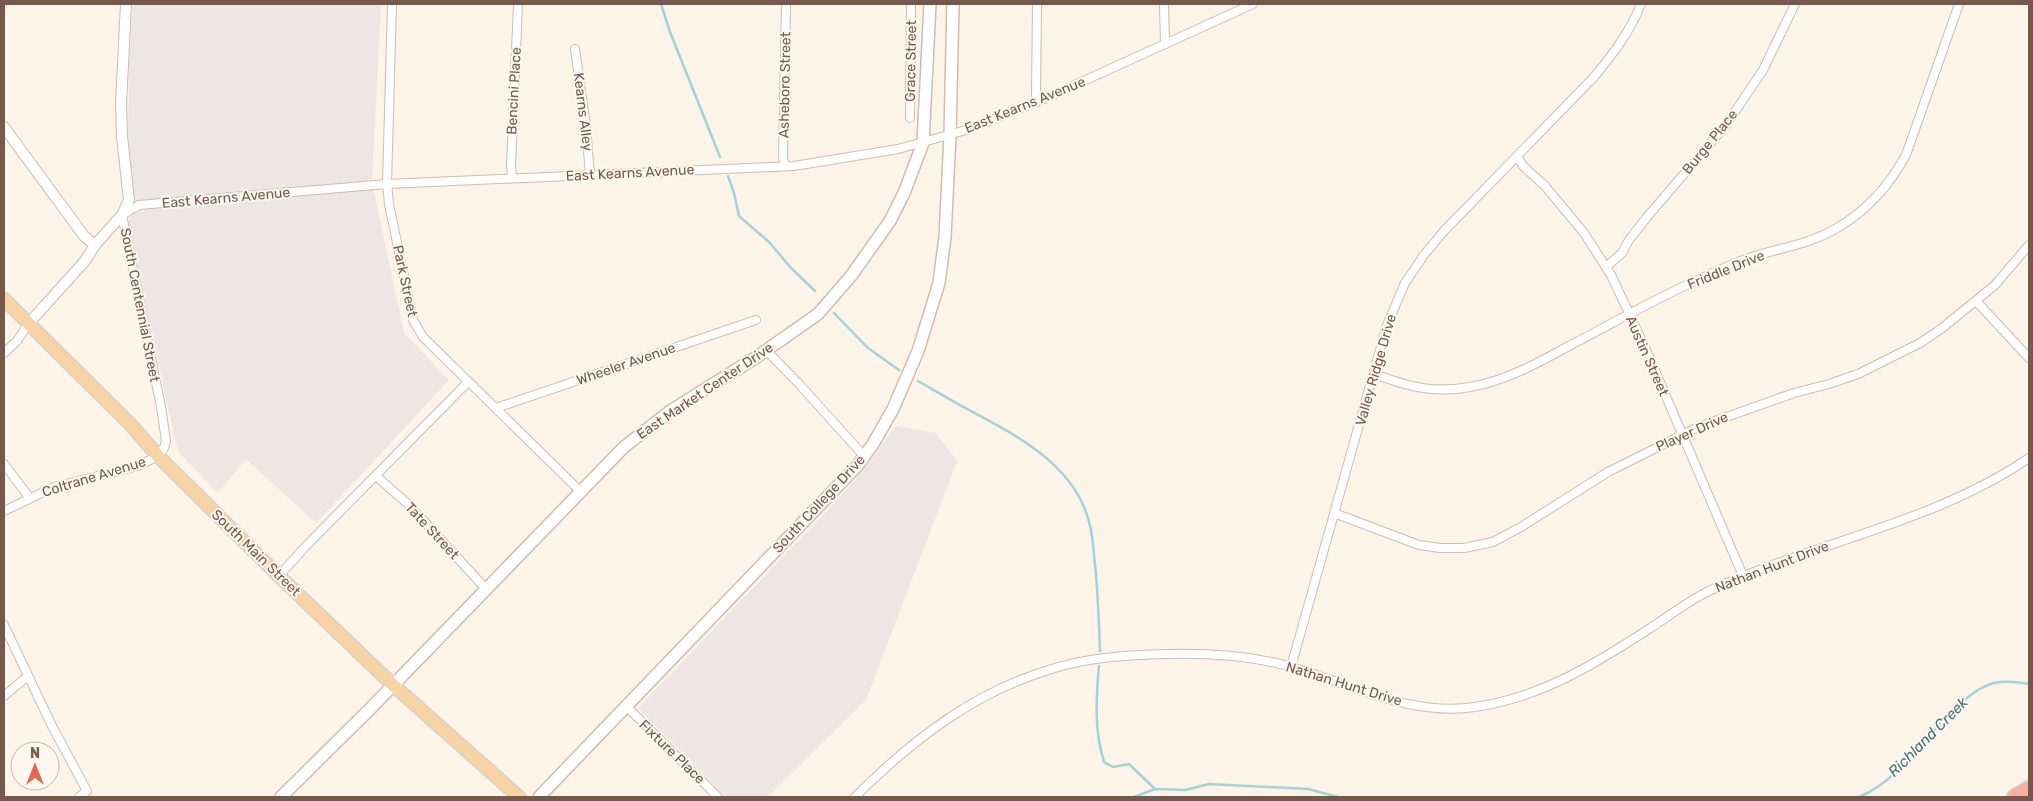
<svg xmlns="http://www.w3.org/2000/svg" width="2033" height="801" font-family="Rubik,sans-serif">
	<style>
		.industrial { fill: #ede6e2 }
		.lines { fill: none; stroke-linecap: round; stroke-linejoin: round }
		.stream { stroke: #a4d3d7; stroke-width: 2.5 }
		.minor-casing { stroke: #d0bcb1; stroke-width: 10 }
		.tertiary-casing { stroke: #d0bcb1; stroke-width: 12 }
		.secondary-casing { stroke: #d3bcaf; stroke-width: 14 }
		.primary-casing { stroke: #d9d0cd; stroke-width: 15 }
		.motorway-casing { stroke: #d9d0cd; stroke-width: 18 }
		.minor { stroke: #fff; stroke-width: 8 }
		.tertiary { stroke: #fff; stroke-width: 10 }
		.secondary { stroke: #fff; stroke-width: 11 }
		.primary { stroke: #f8d3a4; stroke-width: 12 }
		.motorway { stroke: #f4b1a2; stroke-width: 15 }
		.labels { text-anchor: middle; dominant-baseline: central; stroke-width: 4; stroke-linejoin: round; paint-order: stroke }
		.street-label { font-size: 14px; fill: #76584d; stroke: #fef7ef }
		.water-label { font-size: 15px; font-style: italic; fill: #40757b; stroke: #fef7ef }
	</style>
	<rect width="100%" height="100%" fill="#fcf3e9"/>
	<g class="industrial">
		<path d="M 133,4 L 381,4 L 372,182 L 404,333 L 449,380 L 316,523 L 246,459 L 218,493 L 178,452 L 128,224 L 134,198 L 128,133 L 129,63 Z"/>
		<path d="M 896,426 L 936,433 L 957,461 L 866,700 L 768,797 L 726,797 L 638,708 L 849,488 Z"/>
	</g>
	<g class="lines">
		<g class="stream">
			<path d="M 661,4 L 670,32 L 720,157"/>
			<path d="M 728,176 L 734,193 L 739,216 L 769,242 L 791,268 L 815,291"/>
			<path d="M 834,313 L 868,348 L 899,370"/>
			<path d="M 918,381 C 936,391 953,402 971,411 C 1016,435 1070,463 1087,515 C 1093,531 1093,548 1095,564 C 1098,593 1099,622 1100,651"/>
			<path d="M 1099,666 C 1096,699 1094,730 1104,762 L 1113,767 L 1129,764 L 1155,789"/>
			<path d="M 1134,797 L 1155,789 L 1185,790 L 1209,784 L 1308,789 L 1338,797"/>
			<path d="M 1859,797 C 1902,779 1926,734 1959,705 C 1968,697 1977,689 1988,685 C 1999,680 2017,682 2029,684"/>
		</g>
		<g class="minor-casing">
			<g id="minor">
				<path d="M 392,4 L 387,184 L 389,204 L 413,320 L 423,337 L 580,491"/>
				<path d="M 1037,4 L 1036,95 L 1037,101"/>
				<path d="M 1164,4 L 1165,44"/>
				<path d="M 575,49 L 586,126 L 590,175"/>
				<path d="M 910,118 L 911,4"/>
				<path d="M 1517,156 L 1523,166 L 1545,186 L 1584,233 L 1611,275 L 1644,345 L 1743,576"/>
				<path d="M 785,166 L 783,157 L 786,4"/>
				<path d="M 512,178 L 511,165 L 518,4"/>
				<path d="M 1606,267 L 1622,253 L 1629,240 L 1647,217 L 1726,125 L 1763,70 L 1795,4"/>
				<path d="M 1976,301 L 2029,358"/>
				<path d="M 766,350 L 799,384 L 864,456"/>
				<path d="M 4,353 L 17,341 L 29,323"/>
				<path d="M 1374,374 C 1407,386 1433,394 1470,387 C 1505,381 1536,364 1567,347 C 1612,324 1656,298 1702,278 C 1720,270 1739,260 1758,255 C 1785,247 1812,243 1837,228 C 1868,210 1889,186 1906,155 L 1959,4"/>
				<path d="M 496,408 L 756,320"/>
				<path d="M 4,464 L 29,497"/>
				<path d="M 376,476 L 409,505 L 486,589"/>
				<path d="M 4,511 L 54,487 L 138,466 L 158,456 L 164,448 L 166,441 L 161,407 L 122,215 L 139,205 L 387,184 L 794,166 L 898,149 L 966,130 L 1046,98 L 1253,4"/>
				<path d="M 1334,513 L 1419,545 L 1440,548 L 1464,548 L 1493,542 L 1521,527 L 1608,472 L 1698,427 L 1794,393 L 1829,384 L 1858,374 L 1920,343 L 1941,329 L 1995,285 L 2029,245"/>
				<path d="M 279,576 L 305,547 L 468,382"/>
				<path d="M 4,625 L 52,726 L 87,791 L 79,797"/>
				<path d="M 1291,667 L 1387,325 L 1405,283 L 1424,255 L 1444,231 L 1594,77 C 1613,54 1630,32 1641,4"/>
				<path d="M 4,696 L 28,676"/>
				<path d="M 626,706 L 718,797"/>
				<path d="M 855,797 C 914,738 977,690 1058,667 C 1093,657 1131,655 1167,654 C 1208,653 1248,655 1288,666 C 1349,683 1409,717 1475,707 C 1540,698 1595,664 1649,629 C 1669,616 1688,601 1709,591 C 1814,542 1932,524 2029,458"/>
			</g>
		</g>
		<g class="tertiary-casing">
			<g id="tertiary">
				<path d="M 4,127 L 84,236 L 95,245"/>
				<path d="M 29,323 L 85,261 L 95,245 L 122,215 L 129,200 L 122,136 L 121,104 L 126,4"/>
			</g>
		</g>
		<g class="secondary-casing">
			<g id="secondary">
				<path d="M 281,797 L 370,709 L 624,447 L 669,412 L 758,356 L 818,314 L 851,276 L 890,221 L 904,193 L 923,143 L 930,4"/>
				<path d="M 539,797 L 857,466 L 873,444 L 893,409 L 918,351 L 939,283 L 945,237 L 950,135 L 953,4"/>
			</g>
		</g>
		<g class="primary-casing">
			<path id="primary" d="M 4,299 L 131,425 L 158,456 L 279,576 L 393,685 L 519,797"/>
		</g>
		<g class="motorway-casing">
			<path id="motorway" d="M 2015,797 L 2029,789"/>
		</g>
		<use href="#minor" class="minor"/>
		<use href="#tertiary" class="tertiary"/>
		<use href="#secondary" class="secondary"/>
		<use href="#primary" class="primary"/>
		<use href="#motorway" class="motorway"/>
	</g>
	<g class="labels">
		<g class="street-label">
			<text transform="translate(911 61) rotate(-89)">Grace Street</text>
			<text transform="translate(785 85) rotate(-89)">Asheboro Street</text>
			<text transform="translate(514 91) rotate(-87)">Bencini Place</text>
			<text transform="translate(1025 105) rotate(-22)">East Kearns Avenue</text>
			<text transform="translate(583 112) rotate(83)">Kearns Alley</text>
			<text transform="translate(1710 142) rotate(-51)">Burge Place</text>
			<text transform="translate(630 173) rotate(-3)">East Kearns Avenue</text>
			<text transform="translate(226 198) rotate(-5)">East Kearns Avenue</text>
			<text transform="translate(1726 270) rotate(-22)">Friddle Drive</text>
			<text transform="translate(405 281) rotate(78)">Park Street</text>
			<text transform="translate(140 305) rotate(79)">South Centennial Street</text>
			<text transform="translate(1647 356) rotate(66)">Austin Street</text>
			<text transform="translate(626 364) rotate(-19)">Wheeler Avenue</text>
			<text transform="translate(1376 370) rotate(-74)">Valley Ridge Drive</text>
			<text transform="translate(705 391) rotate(-34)">East Market Center Drive</text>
			<text transform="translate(1692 432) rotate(-24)">Player Drive</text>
			<text transform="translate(94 477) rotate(-17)">Coltrane Avenue</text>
			<text transform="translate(819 504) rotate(-47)">South College Drive</text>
			<text transform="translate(432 531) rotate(47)">Tate Street</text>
			<text transform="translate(256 553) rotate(44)">South Main Street</text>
			<text transform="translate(1772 567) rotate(-21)">Nathan Hunt Drive</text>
			<text transform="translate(1344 684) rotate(17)">Nathan Hunt Drive</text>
			<text transform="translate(672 752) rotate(44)">Fixture Place</text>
		</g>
		<g class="water-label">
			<text transform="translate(1928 737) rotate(-45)">Richland Creek</text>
		</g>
	</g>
	<rect width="2033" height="801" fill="none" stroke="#76584d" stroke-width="10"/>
	<g transform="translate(35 766)"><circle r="24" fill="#fef7ef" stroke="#c8b7ae"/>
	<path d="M0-4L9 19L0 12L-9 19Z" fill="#e26852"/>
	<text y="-8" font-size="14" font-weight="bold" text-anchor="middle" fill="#76584d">N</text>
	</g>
</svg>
